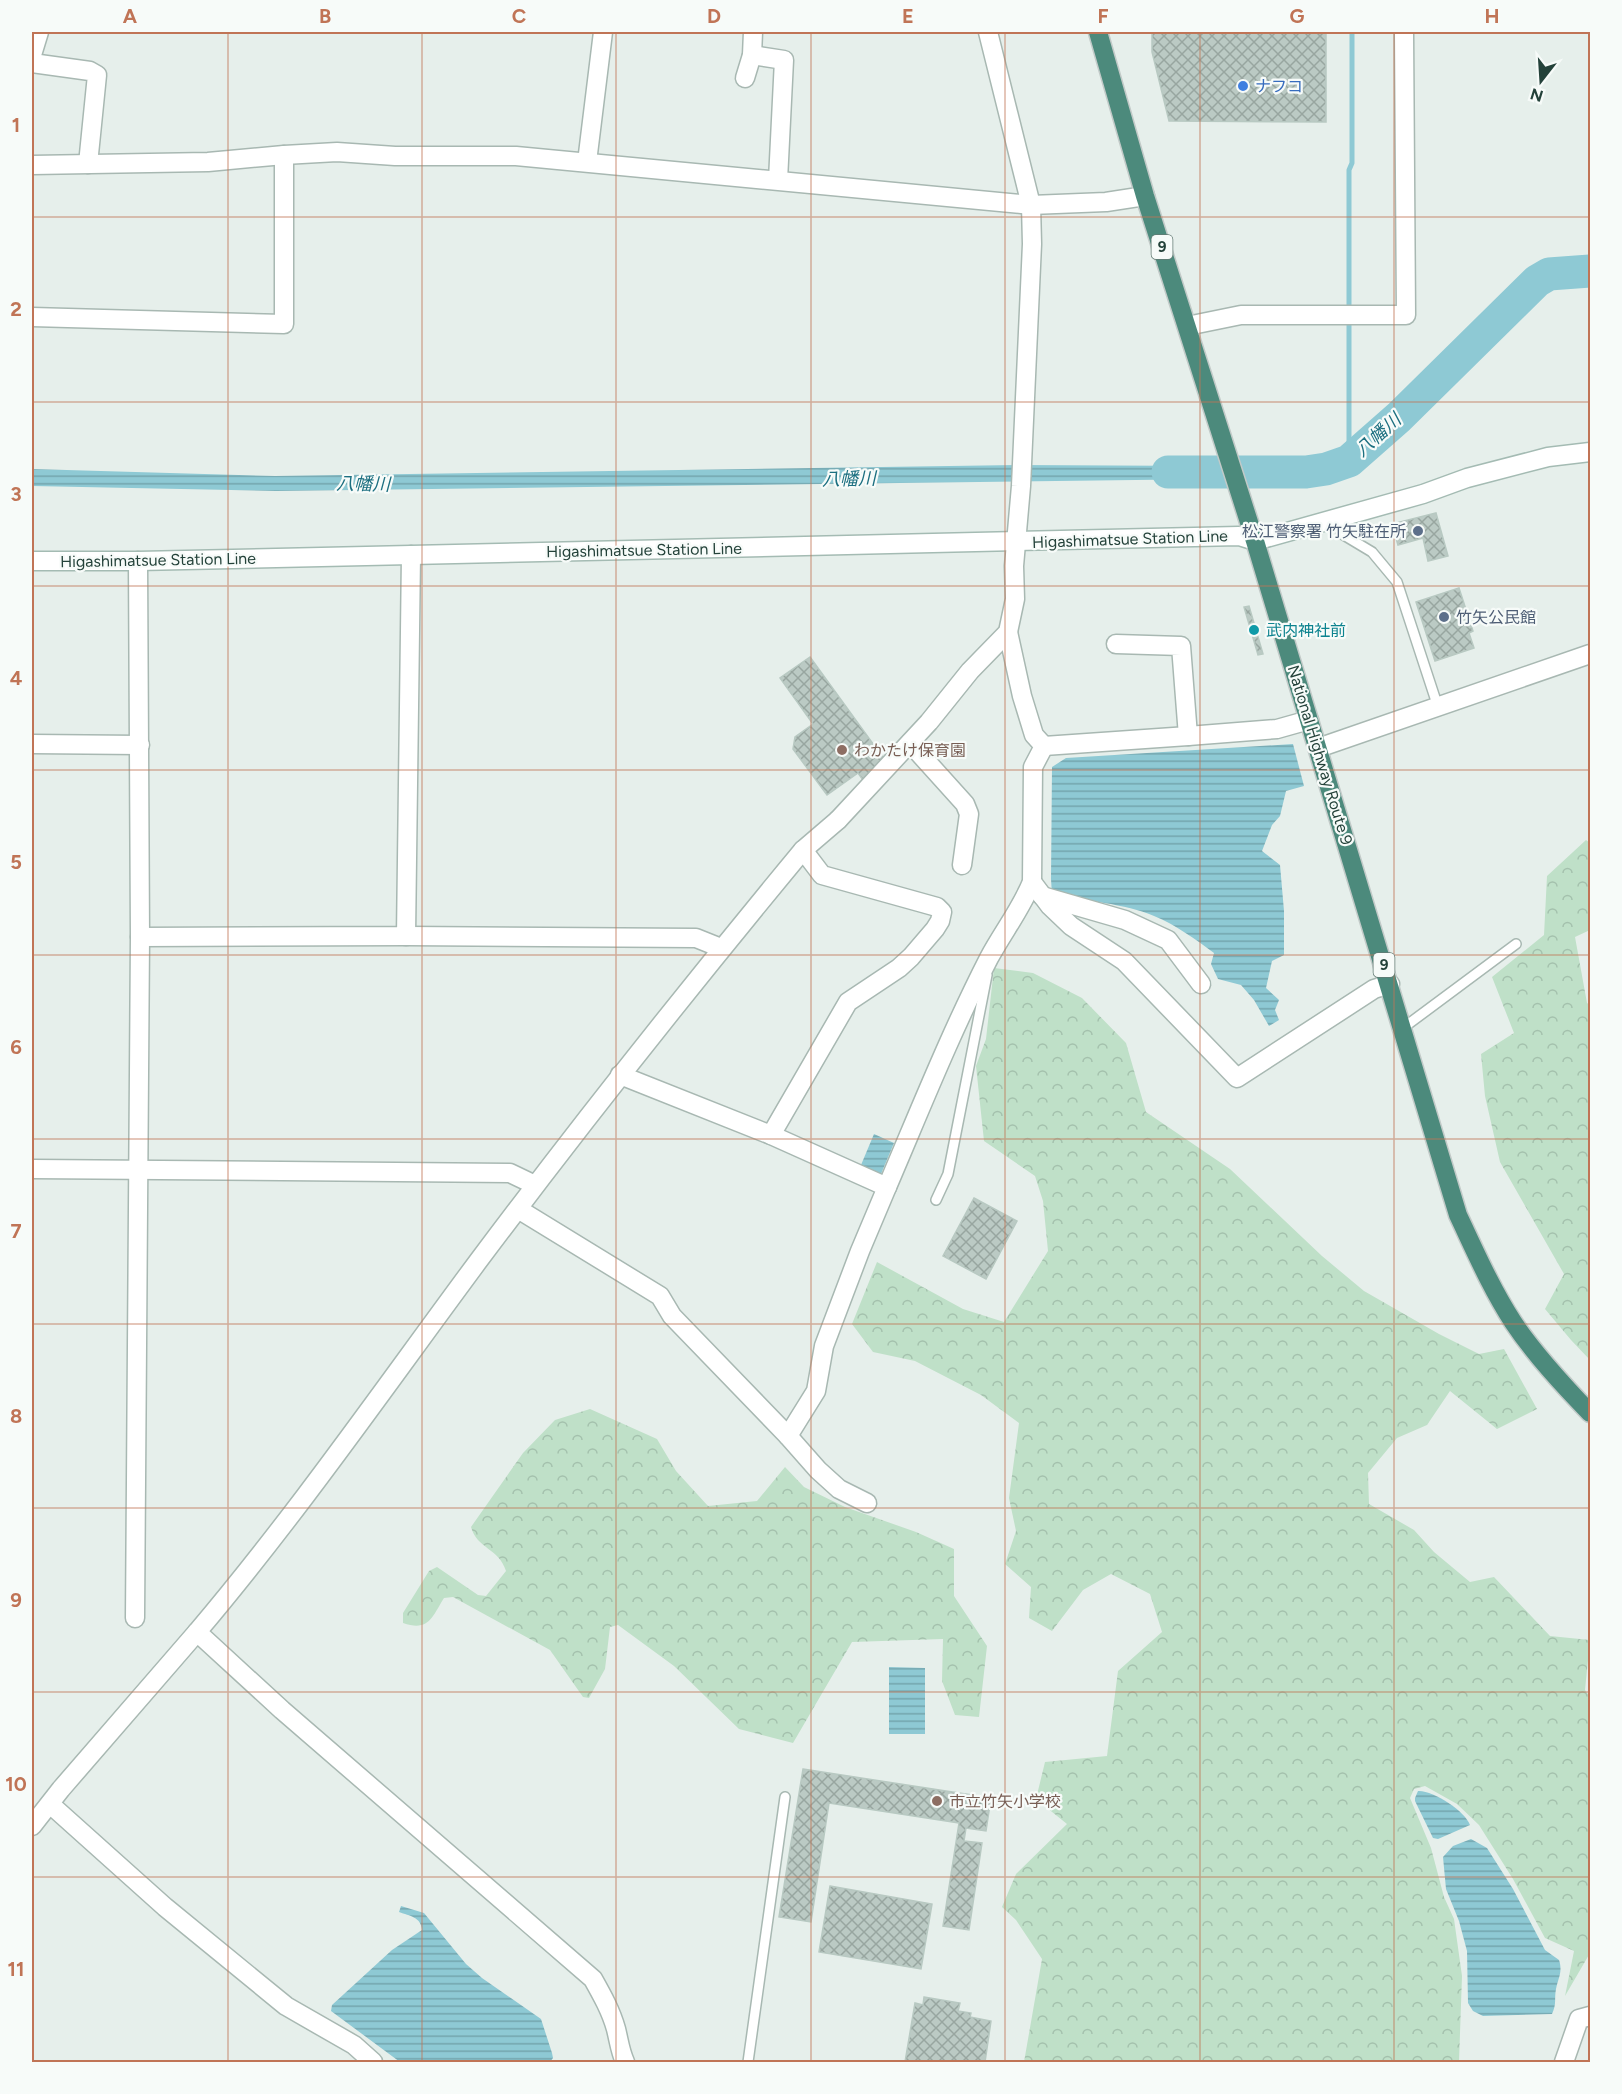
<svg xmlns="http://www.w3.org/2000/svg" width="1622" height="2094" font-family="Figtree,'Noto Sans JP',sans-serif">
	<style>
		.forest { fill: url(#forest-crowns) }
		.water { fill: url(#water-rules) }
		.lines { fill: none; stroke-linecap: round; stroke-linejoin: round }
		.stream { stroke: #8ec9d4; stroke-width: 5 }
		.river { stroke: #8ec9d4; stroke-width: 33 }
		.building { fill: url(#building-cross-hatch); stroke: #b8c9c2; stroke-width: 1.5 }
		.service-casing { stroke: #a8b8b2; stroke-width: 12 }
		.minor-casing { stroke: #a8b8b2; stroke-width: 21 }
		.tertiary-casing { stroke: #a8b8b2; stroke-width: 21 }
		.secondary-casing { stroke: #a4bbb3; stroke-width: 21 }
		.trunk-casing { stroke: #c2cac8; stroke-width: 21 }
		.service { stroke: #fff; stroke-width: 9 }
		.minor { stroke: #fff; stroke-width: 18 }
		.tertiary { stroke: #fff; stroke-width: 18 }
		.secondary { stroke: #fff; stroke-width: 18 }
		.trunk { stroke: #4c8a7c; stroke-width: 18 }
		.grid { fill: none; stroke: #c07456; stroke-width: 1.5; stroke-opacity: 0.55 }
		.shop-dot { fill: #3f7fe0; stroke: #f7fbf9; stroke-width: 2 }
		.service-dot { fill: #5c6f8a; stroke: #f7fbf9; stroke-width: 2 }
		.culture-dot { fill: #0f9aa8; stroke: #f7fbf9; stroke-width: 2 }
		.education-dot { fill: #8d6e63; stroke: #f7fbf9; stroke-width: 2 }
		.labels { text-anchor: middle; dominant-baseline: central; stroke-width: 4.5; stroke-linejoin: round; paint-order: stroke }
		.shield { fill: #f7fbf9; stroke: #637a73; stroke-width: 1.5 }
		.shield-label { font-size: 15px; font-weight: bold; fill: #24423a }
		.shop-label { font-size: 16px; fill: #366cbe; stroke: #f7fbf9; text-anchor: start }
		.service-label { font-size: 16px; fill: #4e5e75; stroke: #f7fbf9; text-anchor: end }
		.street-label { font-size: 16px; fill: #24423a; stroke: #f7fbf9 }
		.culture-label { font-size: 16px; fill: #0d838f; stroke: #f7fbf9; text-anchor: start }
		.education-label { font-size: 16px; fill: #785e54; stroke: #f7fbf9; text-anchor: start }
		.water-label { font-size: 18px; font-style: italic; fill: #1c6f80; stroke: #f7fbf9 }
		.neatline { fill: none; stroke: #c07456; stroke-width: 2 }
		.grid-label { font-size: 20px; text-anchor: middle; font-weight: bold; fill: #c07456 }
	</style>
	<defs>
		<pattern id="forest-crowns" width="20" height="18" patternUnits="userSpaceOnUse" patternTransform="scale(1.5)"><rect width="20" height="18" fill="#bfe0c8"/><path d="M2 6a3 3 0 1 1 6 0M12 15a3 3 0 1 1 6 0" fill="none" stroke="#a4c1ad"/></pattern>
		<pattern id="water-rules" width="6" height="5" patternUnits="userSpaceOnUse" patternTransform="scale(1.5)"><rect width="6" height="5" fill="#8ec9d4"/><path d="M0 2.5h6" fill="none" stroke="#74a5ad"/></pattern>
		<pattern id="building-cross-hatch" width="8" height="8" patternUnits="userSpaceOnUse" patternTransform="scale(1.5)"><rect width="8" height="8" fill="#bbcac4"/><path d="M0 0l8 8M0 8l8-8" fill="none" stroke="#98a6a0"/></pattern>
	</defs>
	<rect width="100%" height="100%" fill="#e6efeb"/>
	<g class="forest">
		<path d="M 1586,840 L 1590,843 L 1590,930 L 1575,937 L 1587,1003 L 1590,1005 L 1590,1360 L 1571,1340 L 1545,1309 L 1564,1274 L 1500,1162 L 1485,1096 L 1481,1054 L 1514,1033 L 1492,977 L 1544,935 L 1547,876 Z"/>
		<path d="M 994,968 L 1033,973 L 1082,998 L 1126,1043 L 1146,1112 L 1230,1169 L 1322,1256 L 1364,1291 L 1439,1334 L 1479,1354 L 1504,1349 L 1537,1409 L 1497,1429 L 1450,1391 L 1427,1425 L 1397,1438 L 1368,1473 L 1369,1504 L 1414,1530 L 1434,1552 L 1470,1582 L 1494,1577 L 1550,1636 L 1590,1640 L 1585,1690 L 1590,1697 L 1590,1953 L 1565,1996 L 1574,1951 L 1545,1938 L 1513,1879 L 1479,1825 L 1457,1804 L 1425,1786 L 1414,1789 L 1410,1798 L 1431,1848 L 1444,1897 L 1454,1919 L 1462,1976 L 1459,2062 L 1024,2062 L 1042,1959 L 1016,1920 L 1002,1907 L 1016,1874 L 1067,1824 L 1036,1799 L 1045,1762 L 1107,1756 L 1118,1671 L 1162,1632 L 1150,1594 L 1111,1574 L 1083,1590 L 1052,1631 L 1029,1618 L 1031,1587 L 1005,1564 L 1016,1531 L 1009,1498 L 1019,1423 L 981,1395 L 915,1361 L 873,1352 L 852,1324 L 877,1262 L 963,1309 L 1004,1322 L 1048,1251 L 1043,1201 L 1035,1176 L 984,1141 L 976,1066 L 986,1039 Z"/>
		<path d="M 590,1409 L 657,1439 L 676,1471 L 708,1506 L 757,1501 L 785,1467 L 804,1487 L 845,1507 L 916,1532 L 954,1549 L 954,1596 L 987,1646 L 979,1717 L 955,1715 L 942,1681 L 943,1639 L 852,1642 L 793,1743 L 739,1729 L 674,1666 L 618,1625 L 610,1627 L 605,1669 L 589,1698 L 583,1697 L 550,1650 L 453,1597 L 444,1598 C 432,1617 429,1632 403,1623 L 403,1613 L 429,1571 L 437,1567 L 478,1595 L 486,1596 L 506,1571 C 499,1548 477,1549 471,1527 L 523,1453 L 555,1420 Z"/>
	</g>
	<g class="water">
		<path d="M 1017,465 L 1211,466 L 1216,479 L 276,491 L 32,486 L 32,469 L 275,476 Z"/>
		<path d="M 1293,744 L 1304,786 L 1286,791 L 1280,816 L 1272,825 L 1262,851 L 1280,865 L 1284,911 L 1284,955 L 1272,961 L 1266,988 L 1279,1000 L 1275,1010 L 1279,1020 L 1269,1026 L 1254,1000 L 1241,985 L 1218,979 L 1211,964 L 1214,953 C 1195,939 1176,925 1154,916 C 1126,904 1083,900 1052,895 L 1051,879 L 1052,767 L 1066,758 Z"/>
		<path d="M 874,1134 L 894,1143 L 881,1174 L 861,1165 Z"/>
		<path d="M 889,1667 L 925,1668 L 925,1734 L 889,1734 Z"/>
		<path d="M 1418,1791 C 1433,1790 1465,1811 1470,1825 L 1438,1839 L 1433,1838 L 1415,1801 L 1415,1798 Z"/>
		<path d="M 1471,1839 L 1487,1848 L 1513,1889 L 1545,1950 L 1559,1960 C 1563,1972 1558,1978 1556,1989 C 1554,2000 1557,2003 1552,2014 L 1483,2016 L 1473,2011 L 1468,2003 L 1467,1951 L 1459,1921 L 1446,1889 L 1443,1857 L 1453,1846 Z"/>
		<path d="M 401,1906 L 424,1913 L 466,1964 L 482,1978 L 541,2019 L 552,2053 L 553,2058 L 550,2062 L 400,2062 L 331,2011 L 332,2005 L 392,1950 L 422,1930 C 421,1917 410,1916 399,1912 Z"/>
	</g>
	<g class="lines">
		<path class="stream" d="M 1349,461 L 1349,170 L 1352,163 L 1352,32"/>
		<path class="river" d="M 1168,472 L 1306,472 L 1326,469 L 1349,461 L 1399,417 L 1537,281 L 1549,274 L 1590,271"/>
	</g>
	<g class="building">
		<path d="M 1152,32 L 1326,32 L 1326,122 L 1169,121 L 1152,52 Z"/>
		<path d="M 1436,513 L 1448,556 L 1428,561 L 1423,538 L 1398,545 L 1392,524 Z"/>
		<path d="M 1459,588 L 1473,631 L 1469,633 L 1474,648 L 1435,661 L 1416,602 Z"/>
		<path d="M 1249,606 L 1263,654 L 1258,655 L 1244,607 Z"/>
		<path d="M 810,657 L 887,763 L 863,780 L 858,773 L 827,795 L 793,749 L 795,737 L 813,724 L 780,678 Z"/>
		<path d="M 974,1198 L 1017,1221 L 986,1279 L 943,1256 Z"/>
		<path d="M 803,1769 L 991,1798 L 986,1831 L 966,1828 L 964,1841 L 982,1843 L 969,1930 L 943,1926 L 959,1823 L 829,1803 L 811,1922 L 779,1917 Z"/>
		<path d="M 830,1886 L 932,1904 L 921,1969 L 819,1952 Z"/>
		<path d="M 924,1997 L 960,2003 L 958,2011 L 971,2013 L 970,2017 L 991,2021 L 985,2062 L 905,2062 L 915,2003 L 923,2005 Z"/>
	</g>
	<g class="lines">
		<g class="service-casing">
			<g id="service">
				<path d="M 1336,519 L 1342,534 L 1372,552 L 1397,582 L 1438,707"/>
				<path d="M 1403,1028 L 1516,944"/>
				<path d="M 936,1200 L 948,1174 L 987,975"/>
				<path d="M 748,2062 L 785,1797"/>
			</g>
		</g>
		<g class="minor-casing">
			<g id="minor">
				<path d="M 32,55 L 39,32"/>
				<path d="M 752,55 L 784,60 L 778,180"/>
				<path d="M 32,63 L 90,71 L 97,75 L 88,164"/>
				<path d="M 745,78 L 752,55 L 753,32"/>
				<path d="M 587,162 L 603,32"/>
				<path d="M 32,165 L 208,162 L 284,155 L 337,152 L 395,156 L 516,156 L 1031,205 L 1106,202 L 1145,196"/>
				<path d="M 32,317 L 284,324 L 284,155"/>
				<path d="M 1187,326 L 1241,315 L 1406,315 L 1404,32"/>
				<path d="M 1188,736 L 1277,729 L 1309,720"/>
				<path d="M 910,743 L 965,804 L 969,814 L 962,865"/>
				<path d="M 32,744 L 140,745"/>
				<path d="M 1044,746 L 1188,736 L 1181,646 L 1116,644"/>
				<path d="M 1318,748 L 1590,654"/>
				<path d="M 838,820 L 929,722 L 970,671 L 1008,632 L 1015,599 L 1014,566 L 1021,486 L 1032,244 L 1031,205 L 988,32"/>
				<path d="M 1032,882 L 1050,906 L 1071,926 L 1124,961 L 1237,1078 L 1374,989 L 1390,984"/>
				<path d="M 1042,896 L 1125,920 L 1168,940 L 1201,984"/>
				<path d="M 406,936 L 696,938 L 721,948"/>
				<path d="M 140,937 L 406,936 L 411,555"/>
				<path d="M 771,1135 L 848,1002 L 899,968 L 911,957 L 935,929 L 940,921 L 942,912 L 937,907 L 822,875 L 803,850"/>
				<path d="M 32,1169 L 510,1173 L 535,1185"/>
				<path d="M 887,1187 C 920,1110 951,1032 989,958 C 1003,932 1021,909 1032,882 L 1033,767 L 1044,746 L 1034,735 L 1022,696 L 1008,632"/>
				<path d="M 518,1209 L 660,1296 L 672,1316 L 788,1436 L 816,1391 L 824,1346 L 860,1251 L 887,1187 L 771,1135 L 620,1075"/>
				<path d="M 788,1436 L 818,1470 L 839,1489 L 867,1503"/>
				<path d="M 135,1618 L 140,937 L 138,561"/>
				<path d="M 50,1804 L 165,1907 L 286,2006 L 354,2045 L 373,2062"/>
				<path d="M 32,1826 L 61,1789 L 197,1632"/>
				<path d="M 1564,2062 L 1579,2019 L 1590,2016"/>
			</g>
		</g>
		<g class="tertiary-casing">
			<path id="tertiary" d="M 625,2062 C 620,2051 619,2041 616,2029 C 611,2011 602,1995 593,1979 L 282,1710 L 197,1632 C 297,1514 387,1384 479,1260 C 584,1120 692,984 803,850 L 838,820"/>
		</g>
		<g class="secondary-casing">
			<path id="secondary" d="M 32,561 L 138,561 L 411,555 L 1239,536 L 1255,541 L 1423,494 L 1467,478 L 1548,457 L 1590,452"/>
		</g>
		<g class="trunk-casing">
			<path id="trunk" d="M 1098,32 L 1145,196 L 1255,541 L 1458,1215 C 1475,1251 1491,1288 1513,1322 C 1535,1355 1563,1385 1590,1413"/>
		</g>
		<use href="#service" class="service"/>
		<use href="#minor" class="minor"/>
		<use href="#tertiary" class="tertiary"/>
		<use href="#secondary" class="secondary"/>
		<use href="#trunk" class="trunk"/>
	</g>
	<path class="grid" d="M 228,32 L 228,2062M 422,32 L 422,2062M 616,32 L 616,2062M 811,32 L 811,2062M 1005,32 L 1005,2062M 1200,32 L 1200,2062M 1394,32 L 1394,2062M 32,217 L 1590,217M 32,402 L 1590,402M 32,586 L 1590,586M 32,770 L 1590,770M 32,955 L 1590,955M 32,1139 L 1590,1139M 32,1324 L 1590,1324M 32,1508 L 1590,1508M 32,1692 L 1590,1692M 32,1877 L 1590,1877"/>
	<circle class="shop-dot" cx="1243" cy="86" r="6"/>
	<g class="service-dot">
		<circle cx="1418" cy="531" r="6"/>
		<circle cx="1444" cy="617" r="6"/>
	</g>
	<circle class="culture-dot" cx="1254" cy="630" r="6"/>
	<g class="education-dot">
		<circle cx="842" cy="750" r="6"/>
		<circle cx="937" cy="1801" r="6"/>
	</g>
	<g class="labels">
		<g class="shield">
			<rect x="1151.5" y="235" width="21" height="24" rx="4.5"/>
			<rect x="1373.5" y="953" width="21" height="24" rx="4.5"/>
		</g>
		<g class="shield-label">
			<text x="1162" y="247">9</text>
			<text x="1384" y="965">9</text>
		</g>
		<g class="shop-label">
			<text x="1255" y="86">ナフコ</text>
		</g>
		<g class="service-label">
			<text x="1406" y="531">松江警察署 竹矢駐在所</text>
			<text x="1456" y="617" text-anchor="start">竹矢公民館</text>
		</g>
		<g class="street-label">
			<text transform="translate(1130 539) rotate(-2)">Higashimatsue Station Line</text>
			<text transform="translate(644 550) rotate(-1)">Higashimatsue Station Line</text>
			<text transform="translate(158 560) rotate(-1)">Higashimatsue Station Line</text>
			<text transform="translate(1320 755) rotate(73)">National Highway Route 9</text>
		</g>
		<g class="culture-label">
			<text x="1266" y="630">武内神社前</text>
		</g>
		<g class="education-label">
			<text x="854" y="750">わかたけ保育園</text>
			<text x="949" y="1801">市立竹矢小学校</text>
		</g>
		<g class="water-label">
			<text transform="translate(1378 435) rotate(-42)">八幡川</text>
			<text transform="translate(849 479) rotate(-1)">八幡川</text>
			<text transform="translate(363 484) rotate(1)">八幡川</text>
		</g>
	</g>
	<rect width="1622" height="2094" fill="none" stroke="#f7fbf9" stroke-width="66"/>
	<g transform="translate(1541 81) rotate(197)" stroke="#f7fbf9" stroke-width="4.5" paint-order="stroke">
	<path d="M0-4.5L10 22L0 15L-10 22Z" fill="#24423a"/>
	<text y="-9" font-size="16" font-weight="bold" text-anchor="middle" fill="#24423a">N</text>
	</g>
	<rect x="33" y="33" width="1556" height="2028" class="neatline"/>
	<g class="grid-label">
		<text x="130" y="23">A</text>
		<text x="325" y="23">B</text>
		<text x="519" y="23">C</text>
		<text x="714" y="23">D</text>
		<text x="908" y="23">E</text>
		<text x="1103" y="23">F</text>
		<text x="1297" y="23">G</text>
		<text x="1492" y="23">H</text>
		<text x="16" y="132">1</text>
		<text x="16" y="316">2</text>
		<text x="16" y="501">3</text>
		<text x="16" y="685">4</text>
		<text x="16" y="869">5</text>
		<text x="16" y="1054">6</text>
		<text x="16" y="1238">7</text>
		<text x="16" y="1423">8</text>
		<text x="16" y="1607">9</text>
		<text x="16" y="1791">10</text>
		<text x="16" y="1976">11</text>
	</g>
</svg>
